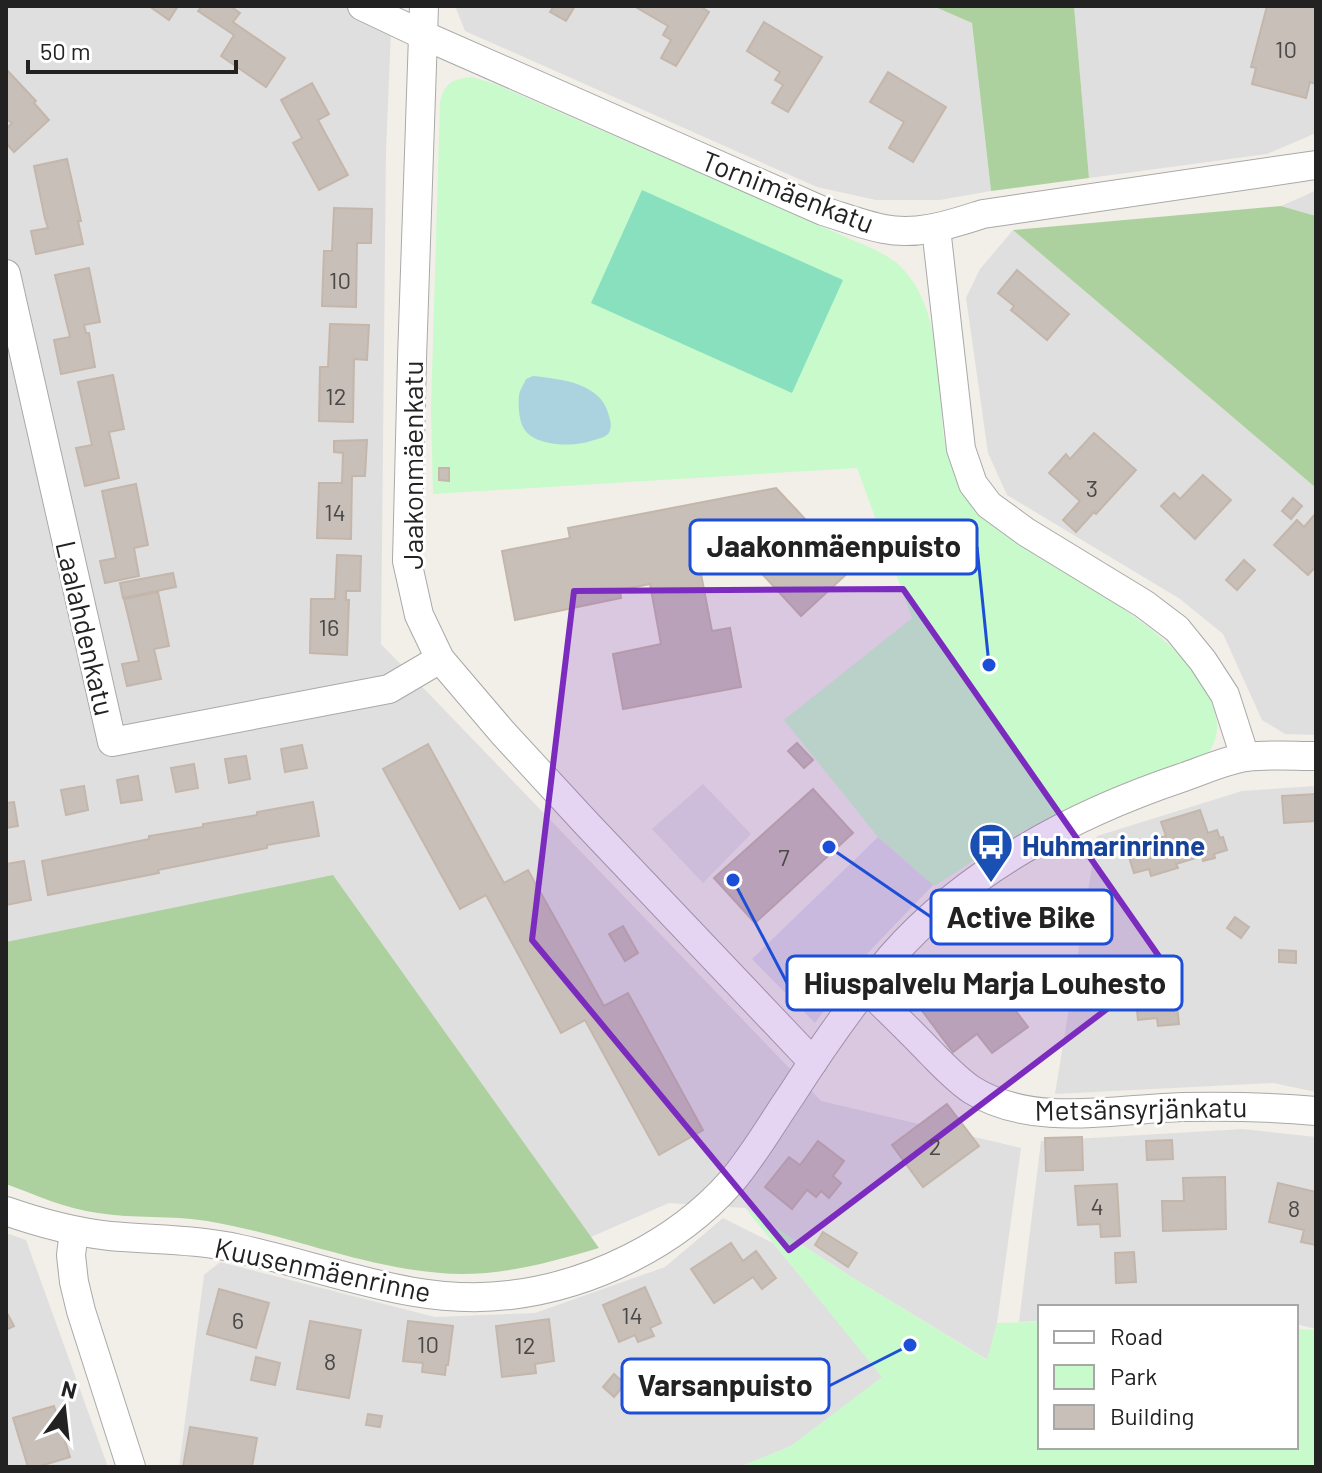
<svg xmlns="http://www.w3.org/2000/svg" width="1322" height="1473" font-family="Barlow,sans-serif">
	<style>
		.residential { fill: #e0dfdf }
		.forest { fill: #add19e }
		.park { fill: #c8facc }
		.pitch { fill: #88e0be }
		.parking { fill: #e2e2e2 }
		.plaza { fill: #dddde8 }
		.water { fill: #aad3df }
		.building { fill: #c7bfb8; stroke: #c4b6ab; stroke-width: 2 }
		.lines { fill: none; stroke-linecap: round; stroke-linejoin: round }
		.street-casing { stroke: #a9a9a9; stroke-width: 30 }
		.street { stroke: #fff; stroke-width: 28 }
		.marked { fill: #7b2cbf; fill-opacity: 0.2; stroke: #7b2cbf; stroke-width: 6; stroke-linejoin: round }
		.labels { text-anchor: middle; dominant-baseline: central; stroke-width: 6; stroke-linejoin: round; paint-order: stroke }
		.number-label { font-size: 24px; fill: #4b4948 }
		.street-label { font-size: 28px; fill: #222; stroke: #fff }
		.transit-label { font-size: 28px; font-weight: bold; fill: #164399; stroke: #fff; text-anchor: start }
		.leader { fill: none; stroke: #1d4ed8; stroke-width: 3 }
		.callout-dot { fill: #1d4ed8; stroke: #fff; stroke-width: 3 }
		.callout { fill: #fff; stroke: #1d4ed8; stroke-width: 3 }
		.callout-label { font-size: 30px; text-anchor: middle; font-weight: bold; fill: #222 }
	</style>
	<rect width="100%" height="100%" fill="#f2efe9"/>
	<g class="residential">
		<path d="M 6,6 L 392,6 L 386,151 L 381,644 L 821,1101 L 1021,1148 L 997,1323 L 988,1360 L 853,1278 L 745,1208 L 669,1203 L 561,1250 L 6,1165 Z"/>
		<path d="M 455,6 L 933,6 L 972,23 L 991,191 L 940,200 L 876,200 L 817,187 L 465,31 Z"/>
		<path d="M 1074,6 L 1316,6 L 1316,133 L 1267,154 L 1089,178 Z"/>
		<path d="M 1316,190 L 1316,216 L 1281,206 L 1304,196 Z"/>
		<path d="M 1013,230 L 1316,488 L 1316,735 L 1285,734 L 1262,720 L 1223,634 L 1180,599 L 1007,495 L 988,453 L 966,298 L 980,269 Z"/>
		<path d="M 1316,786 L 1316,1092 L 1273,1083 L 1055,1094 L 1097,836 L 1242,791 Z"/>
		<path d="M 1243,1129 L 1316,1137 L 1316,1329 L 1296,1324 L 1296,1307 L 1040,1307 L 1040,1321 L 1019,1322 L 1041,1141 Z"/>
		<path d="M 723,1218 L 773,1243 L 883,1377 L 791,1446 L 740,1467 L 179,1467 L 204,1275 L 220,1262 L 435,1317 L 535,1313 L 665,1267 Z"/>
		<path d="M 6,1233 L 26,1240 L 108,1467 L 6,1467 Z"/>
	</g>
	<g class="forest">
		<path d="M 933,6 L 1074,6 L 1089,178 L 991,191 L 972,23 Z"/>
		<path d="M 1281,206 L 1316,216 L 1316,488 L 1013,230 Z"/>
		<path d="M 333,875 L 599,1248 C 555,1261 509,1274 462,1274 C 375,1273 292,1235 207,1221 C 171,1215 134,1219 98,1213 C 66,1209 36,1195 6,1184 L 6,942 Z"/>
	</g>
	<g class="park">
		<path d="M 472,77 L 495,84 L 839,234 C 858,243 881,250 898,264 C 933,295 938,355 941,399 C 942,415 942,432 946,447 C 955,478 973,507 997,528 C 1012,541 1030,552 1047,562 C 1104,598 1170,629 1205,690 C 1217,710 1223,731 1209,752 L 1080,804 L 1021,832 L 996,846 L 936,885 L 933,885 L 878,837 L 784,720 L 912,618 L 857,468 L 433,494 L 431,409 L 440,102 C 445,82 453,79 472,77 Z"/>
		<path d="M 745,1208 L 853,1278 L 987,1360 L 997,1323 L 1040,1322 L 1040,1447 L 1296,1447 L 1296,1329 L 1316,1330 L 1316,1467 L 740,1467 L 791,1446 L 882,1377 Z"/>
	</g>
	<path class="pitch" d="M 642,190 L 843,280 L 792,393 L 591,303 Z"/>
	<path class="parking" d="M 703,784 L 751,834 L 703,883 L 652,829 Z"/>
	<path class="plaza" d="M 878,837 L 933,885 L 865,956 L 815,1023 L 752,959 Z"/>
	<path class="water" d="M 533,376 C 561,379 602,383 609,416 C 611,422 612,429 608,434 C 604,438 596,439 591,441 C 573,447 533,447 523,427 C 519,420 518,404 519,396 C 519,391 524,384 526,379 Z"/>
	<g class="building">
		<path d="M 149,6 L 178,6 L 169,20 Z"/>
		<path d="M 202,6 L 230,6 L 240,13 L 233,22 L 285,58 L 266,87 L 221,56 L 234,35 L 198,11 Z"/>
		<path d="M 554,6 L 575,6 L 566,21 L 550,12 Z"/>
		<path d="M 634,6 L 700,6 L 709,12 L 676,66 L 661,58 L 671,40 L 663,35 L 668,26 Z"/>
		<path d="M 1267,6 L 1316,6 L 1316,80 L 1315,84 L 1310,82 L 1306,98 L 1252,84 L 1256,68 L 1251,67 Z"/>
		<path d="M 764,22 L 822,57 L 788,112 L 772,103 L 783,85 L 775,80 L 780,72 L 747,51 Z"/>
		<path d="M 6,69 L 36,101 L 34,103 L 49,120 L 14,152 L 6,143 L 6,129 L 12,123 L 6,119 Z"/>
		<path d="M 888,72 L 946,107 L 913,162 L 889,148 L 904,122 L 870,102 Z"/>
		<path d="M 312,83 L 329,114 L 318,120 L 348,175 L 319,190 L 293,143 L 302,138 L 281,100 Z"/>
		<path d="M 67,159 L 81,221 L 78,221 L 83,244 L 36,254 L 31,231 L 48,228 L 45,219 L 34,166 Z"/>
		<path d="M 334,208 L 372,209 L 371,243 L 357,243 L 356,307 L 322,306 L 324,251 L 332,251 Z"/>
		<path d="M 89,268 L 100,322 L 84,325 L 86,333 L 89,333 L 95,367 L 61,374 L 54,340 L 70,337 L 55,275 Z"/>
		<path d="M 1017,270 L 1069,314 L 1047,340 L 1011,310 L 1014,306 L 998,293 Z"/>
		<path d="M 330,324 L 369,325 L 367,360 L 354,359 L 353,422 L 319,421 L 320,367 L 328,367 Z"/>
		<path d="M 113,375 L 124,429 L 109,432 L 119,478 L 85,486 L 76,448 L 92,445 L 78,382 Z"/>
		<path d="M 1094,433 L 1136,470 L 1096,514 L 1094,512 L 1076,532 L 1063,520 L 1080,501 L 1049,473 L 1066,454 L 1070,459 Z"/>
		<path d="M 367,440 L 365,476 L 352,476 L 351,539 L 317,538 L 319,483 L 342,483 L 343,453 L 334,452 L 334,441 Z"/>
		<path d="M 439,468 L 449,468 L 449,481 L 439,480 Z"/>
		<path d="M 1203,475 L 1231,500 L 1195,539 L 1161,506 L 1174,493 L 1180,499 Z"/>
		<path d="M 136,484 L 148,545 L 134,548 L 139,576 L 105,583 L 100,561 L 116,558 L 102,491 Z"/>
		<path d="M 776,488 L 852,569 L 801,616 L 753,564 L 701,574 L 712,631 L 730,628 L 741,687 L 623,709 L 613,654 L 661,644 L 650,584 L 620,590 L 621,598 L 515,620 L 502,551 L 570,538 L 568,528 Z"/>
		<path d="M 1293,498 L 1302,506 L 1291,519 L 1282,511 Z"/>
		<path d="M 1316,513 L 1316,566 L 1308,575 L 1274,545 L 1297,520 L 1304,527 Z"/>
		<path d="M 337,555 L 361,556 L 360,591 L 346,591 L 346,600 L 349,600 L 347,655 L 310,653 L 311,599 L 335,599 Z"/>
		<path d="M 1244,560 L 1255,570 L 1237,590 L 1226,580 Z"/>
		<path d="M 173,573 L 176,587 L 123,598 L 120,583 Z"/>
		<path d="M 158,592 L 169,646 L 154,649 L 161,679 L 127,686 L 122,664 L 139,661 L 124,599 Z"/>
		<path d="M 797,743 L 813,760 L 804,768 L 788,751 Z"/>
		<path d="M 428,744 L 504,883 L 528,870 L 604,1006 L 628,993 L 703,1130 L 659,1155 L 585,1020 L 561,1033 L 486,895 L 460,909 L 383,769 Z"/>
		<path d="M 302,745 L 307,768 L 285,772 L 281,749 Z"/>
		<path d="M 246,756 L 250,779 L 229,783 L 225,759 Z"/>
		<path d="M 194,764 L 198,788 L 176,792 L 171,768 Z"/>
		<path d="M 138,776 L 142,800 L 121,803 L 117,780 Z"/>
		<path d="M 84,786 L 88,810 L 66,815 L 61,790 Z"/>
		<path d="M 813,789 L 853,833 L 755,923 L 714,878 Z"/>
		<path d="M 1316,794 L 1316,821 L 1284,823 L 1282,796 Z"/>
		<path d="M 14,802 L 18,826 L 6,828 L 6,803 Z"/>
		<path d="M 313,802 L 319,836 L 267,845 L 267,848 L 158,870 L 159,873 L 48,895 L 42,861 L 149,839 L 149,836 L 203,827 L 203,824 L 257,815 L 257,812 Z"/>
		<path d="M 1200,810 L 1208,833 L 1217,830 L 1220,838 L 1223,837 L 1227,850 L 1214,854 L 1215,858 L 1203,861 L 1202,856 L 1176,864 L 1178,868 L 1151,876 L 1149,869 L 1134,873 L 1126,848 L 1166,836 L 1161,822 Z"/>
		<path d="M 24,861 L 31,900 L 6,905 L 6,864 Z"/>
		<path d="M 1235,917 L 1249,927 L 1241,938 L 1227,928 Z"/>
		<path d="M 623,926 L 638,953 L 625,961 L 609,934 Z"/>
		<path d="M 1279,950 L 1296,951 L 1296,963 L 1279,962 Z"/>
		<path d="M 946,964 L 975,1002 L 997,986 L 1028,1027 L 992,1053 L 977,1034 L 953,1052 L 908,992 Z"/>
		<path d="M 1174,978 L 1179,1024 L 1158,1026 L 1157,1018 L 1138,1020 L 1134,982 Z"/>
		<path d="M 947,1104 L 979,1146 L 923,1187 L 892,1145 Z"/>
		<path d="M 1082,1137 L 1083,1170 L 1046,1171 L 1045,1138 Z"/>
		<path d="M 1172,1140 L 1173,1159 L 1147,1160 L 1146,1141 Z"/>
		<path d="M 818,1141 L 844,1161 L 833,1176 L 841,1183 L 829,1198 L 821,1191 L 816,1197 L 807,1190 L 792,1209 L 765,1187 L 789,1157 L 800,1165 Z"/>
		<path d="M 1225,1177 L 1226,1229 L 1163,1231 L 1162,1201 L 1184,1201 L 1183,1178 Z"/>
		<path d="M 1278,1183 L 1316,1192 L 1316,1245 L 1301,1242 L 1304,1230 L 1269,1222 Z"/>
		<path d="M 1117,1184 L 1120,1236 L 1101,1237 L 1100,1224 L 1078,1225 L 1075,1186 Z"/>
		<path d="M 823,1232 L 857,1253 L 848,1267 L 815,1245 Z"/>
		<path d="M 731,1243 L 743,1261 L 756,1251 L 776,1278 L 762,1289 L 753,1277 L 714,1303 L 691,1269 Z"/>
		<path d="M 1134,1252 L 1136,1282 L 1116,1283 L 1115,1253 Z"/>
		<path d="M 645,1287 L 661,1323 L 650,1328 L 654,1336 L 638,1342 L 635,1335 L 619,1342 L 603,1305 Z"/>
		<path d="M 219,1289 L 269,1303 L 256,1348 L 207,1334 Z"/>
		<path d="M 6,1311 L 14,1326 L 6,1330 Z"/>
		<path d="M 549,1319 L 554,1361 L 535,1364 L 536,1373 L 502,1377 L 496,1326 Z"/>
		<path d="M 310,1321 L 361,1330 L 349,1398 L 297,1389 Z"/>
		<path d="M 408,1321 L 453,1326 L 448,1365 L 446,1365 L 445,1375 L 422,1372 L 423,1363 L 403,1361 Z"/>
		<path d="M 256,1357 L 280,1363 L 275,1385 L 251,1380 Z"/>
		<path d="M 614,1374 L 625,1384 L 614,1397 L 603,1387 Z"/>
		<path d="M 54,1406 L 70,1457 L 37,1467 L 28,1467 L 13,1418 Z"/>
		<path d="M 368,1414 L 382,1416 L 380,1427 L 366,1425 Z"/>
		<path d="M 190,1427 L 257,1438 L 252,1467 L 183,1467 Z"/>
	</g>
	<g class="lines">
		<g class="street-casing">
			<g id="street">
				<path d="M 362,6 L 423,35 L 823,211 C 843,217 863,225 884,229 C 918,236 951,224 983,214 L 1316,165"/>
				<path d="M 424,6 L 412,359 L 407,561 L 419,615 L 440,659 L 503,733 L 587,824 L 813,1062"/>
				<path d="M 936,228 L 961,449 L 973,484 L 989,505 L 1026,532 L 1144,604 L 1177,629 L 1203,661 L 1225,695 L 1245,757"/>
				<path d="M 6,274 L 112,742 L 389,689 L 440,659"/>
				<path d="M 866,988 C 888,1010 910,1031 931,1053 C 944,1066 957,1080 972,1090 C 1033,1128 1114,1109 1182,1107 C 1227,1106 1271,1107 1316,1111"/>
				<path d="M 6,1211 C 40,1223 74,1232 110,1236 C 154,1240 197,1239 240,1249 C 329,1268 417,1307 510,1295 C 592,1285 676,1244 731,1182 C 754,1155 772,1123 792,1094 C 822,1047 855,1000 891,957 C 966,871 1074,814 1181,778 C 1202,771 1225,760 1247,757 C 1269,754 1293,756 1316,756"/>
				<path d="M 74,1231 L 71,1255 L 74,1282 L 81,1311 L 131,1467"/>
			</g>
		</g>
		<use href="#street" class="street"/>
	</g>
	<path class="marked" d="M 903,589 L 1165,965 L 789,1250 L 532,940 L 574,591 Z"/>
	<defs>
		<g id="bus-pin" transform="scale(2.3)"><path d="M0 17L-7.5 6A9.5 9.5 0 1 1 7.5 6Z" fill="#1a4fb4" stroke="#fff"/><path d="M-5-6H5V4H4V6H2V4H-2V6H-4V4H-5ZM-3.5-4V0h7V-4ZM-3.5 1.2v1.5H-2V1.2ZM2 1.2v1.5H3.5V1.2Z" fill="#fff"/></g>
	</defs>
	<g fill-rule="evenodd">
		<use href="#bus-pin" x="991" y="845"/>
	</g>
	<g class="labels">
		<g class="number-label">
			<text x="1286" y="48">10</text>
			<text x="340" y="279">10</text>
			<text x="336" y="395">12</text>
			<text x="1092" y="487">3</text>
			<text x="335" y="511">14</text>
			<text x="329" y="626">16</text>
			<text x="784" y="856">7</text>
			<text x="935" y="1145">2</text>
			<text x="1097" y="1205">4</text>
			<text x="1294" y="1207">8</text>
			<text x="632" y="1314">14</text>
			<text x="238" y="1319">6</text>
			<text x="428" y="1343">10</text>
			<text x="525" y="1344">12</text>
			<text x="330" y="1360">8</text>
		</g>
		<g class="street-label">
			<text transform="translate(788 191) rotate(21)">Tornimäenkatu</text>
			<text transform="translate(412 465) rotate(-90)">Jaakonmäenkatu</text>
			<text transform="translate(86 628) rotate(77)">Laalahdenkatu</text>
			<text transform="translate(1141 1108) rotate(-1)">Metsänsyrjänkatu</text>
			<text transform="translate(323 1269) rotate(12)">Kuusenmäenrinne</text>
		</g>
		<g class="transit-label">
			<text x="1022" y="845">Huhmarinrinne</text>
		</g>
	</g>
	<path class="leader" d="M989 665L977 547M829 847L931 917M733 880L787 983M910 1345L829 1386"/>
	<g class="callout-dot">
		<circle cx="989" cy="665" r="8"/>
		<circle cx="829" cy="847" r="8"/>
		<circle cx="733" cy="880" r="8"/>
		<circle cx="910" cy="1345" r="8"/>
	</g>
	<g class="callout">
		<rect x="690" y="520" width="287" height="54" rx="8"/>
		<rect x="931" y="890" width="181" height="54" rx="8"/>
		<rect x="787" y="956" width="395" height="54" rx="8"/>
		<rect x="622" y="1359" width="207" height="54" rx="8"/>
	</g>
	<g class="callout-label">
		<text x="834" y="557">Jaakonmäenpuisto</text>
		<text x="1021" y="928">Active Bike</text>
		<text x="985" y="994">Hiuspalvelu Marja Louhesto</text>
		<text x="725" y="1396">Varsanpuisto</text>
	</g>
	<rect width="1322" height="1473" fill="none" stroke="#222222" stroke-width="16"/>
	<rect x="1038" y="1305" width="260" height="144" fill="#ffffff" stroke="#a7a7a7" stroke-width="2"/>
	<rect x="1054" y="1331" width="40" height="12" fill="#ffffff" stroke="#a7a7a7" stroke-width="2"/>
	<text x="1110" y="1345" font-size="24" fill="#222222">Road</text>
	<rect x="1054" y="1365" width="40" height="24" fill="#c8facc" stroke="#a7a7a7" stroke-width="2"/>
	<text x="1110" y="1385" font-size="24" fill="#222222">Park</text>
	<rect x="1054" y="1405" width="40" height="24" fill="#c7bfb8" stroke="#a7a7a7" stroke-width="2"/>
	<text x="1110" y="1425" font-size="24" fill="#222222">Building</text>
	<g transform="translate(64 1409) rotate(15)" stroke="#ffffff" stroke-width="6" paint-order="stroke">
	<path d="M0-6L14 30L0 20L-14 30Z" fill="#222222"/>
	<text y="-12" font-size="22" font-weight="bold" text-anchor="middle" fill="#222222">N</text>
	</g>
	<path d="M28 60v12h208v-12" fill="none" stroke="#222222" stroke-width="4"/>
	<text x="40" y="60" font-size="24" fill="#222222" stroke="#ffffff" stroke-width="6" paint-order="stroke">50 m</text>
</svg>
